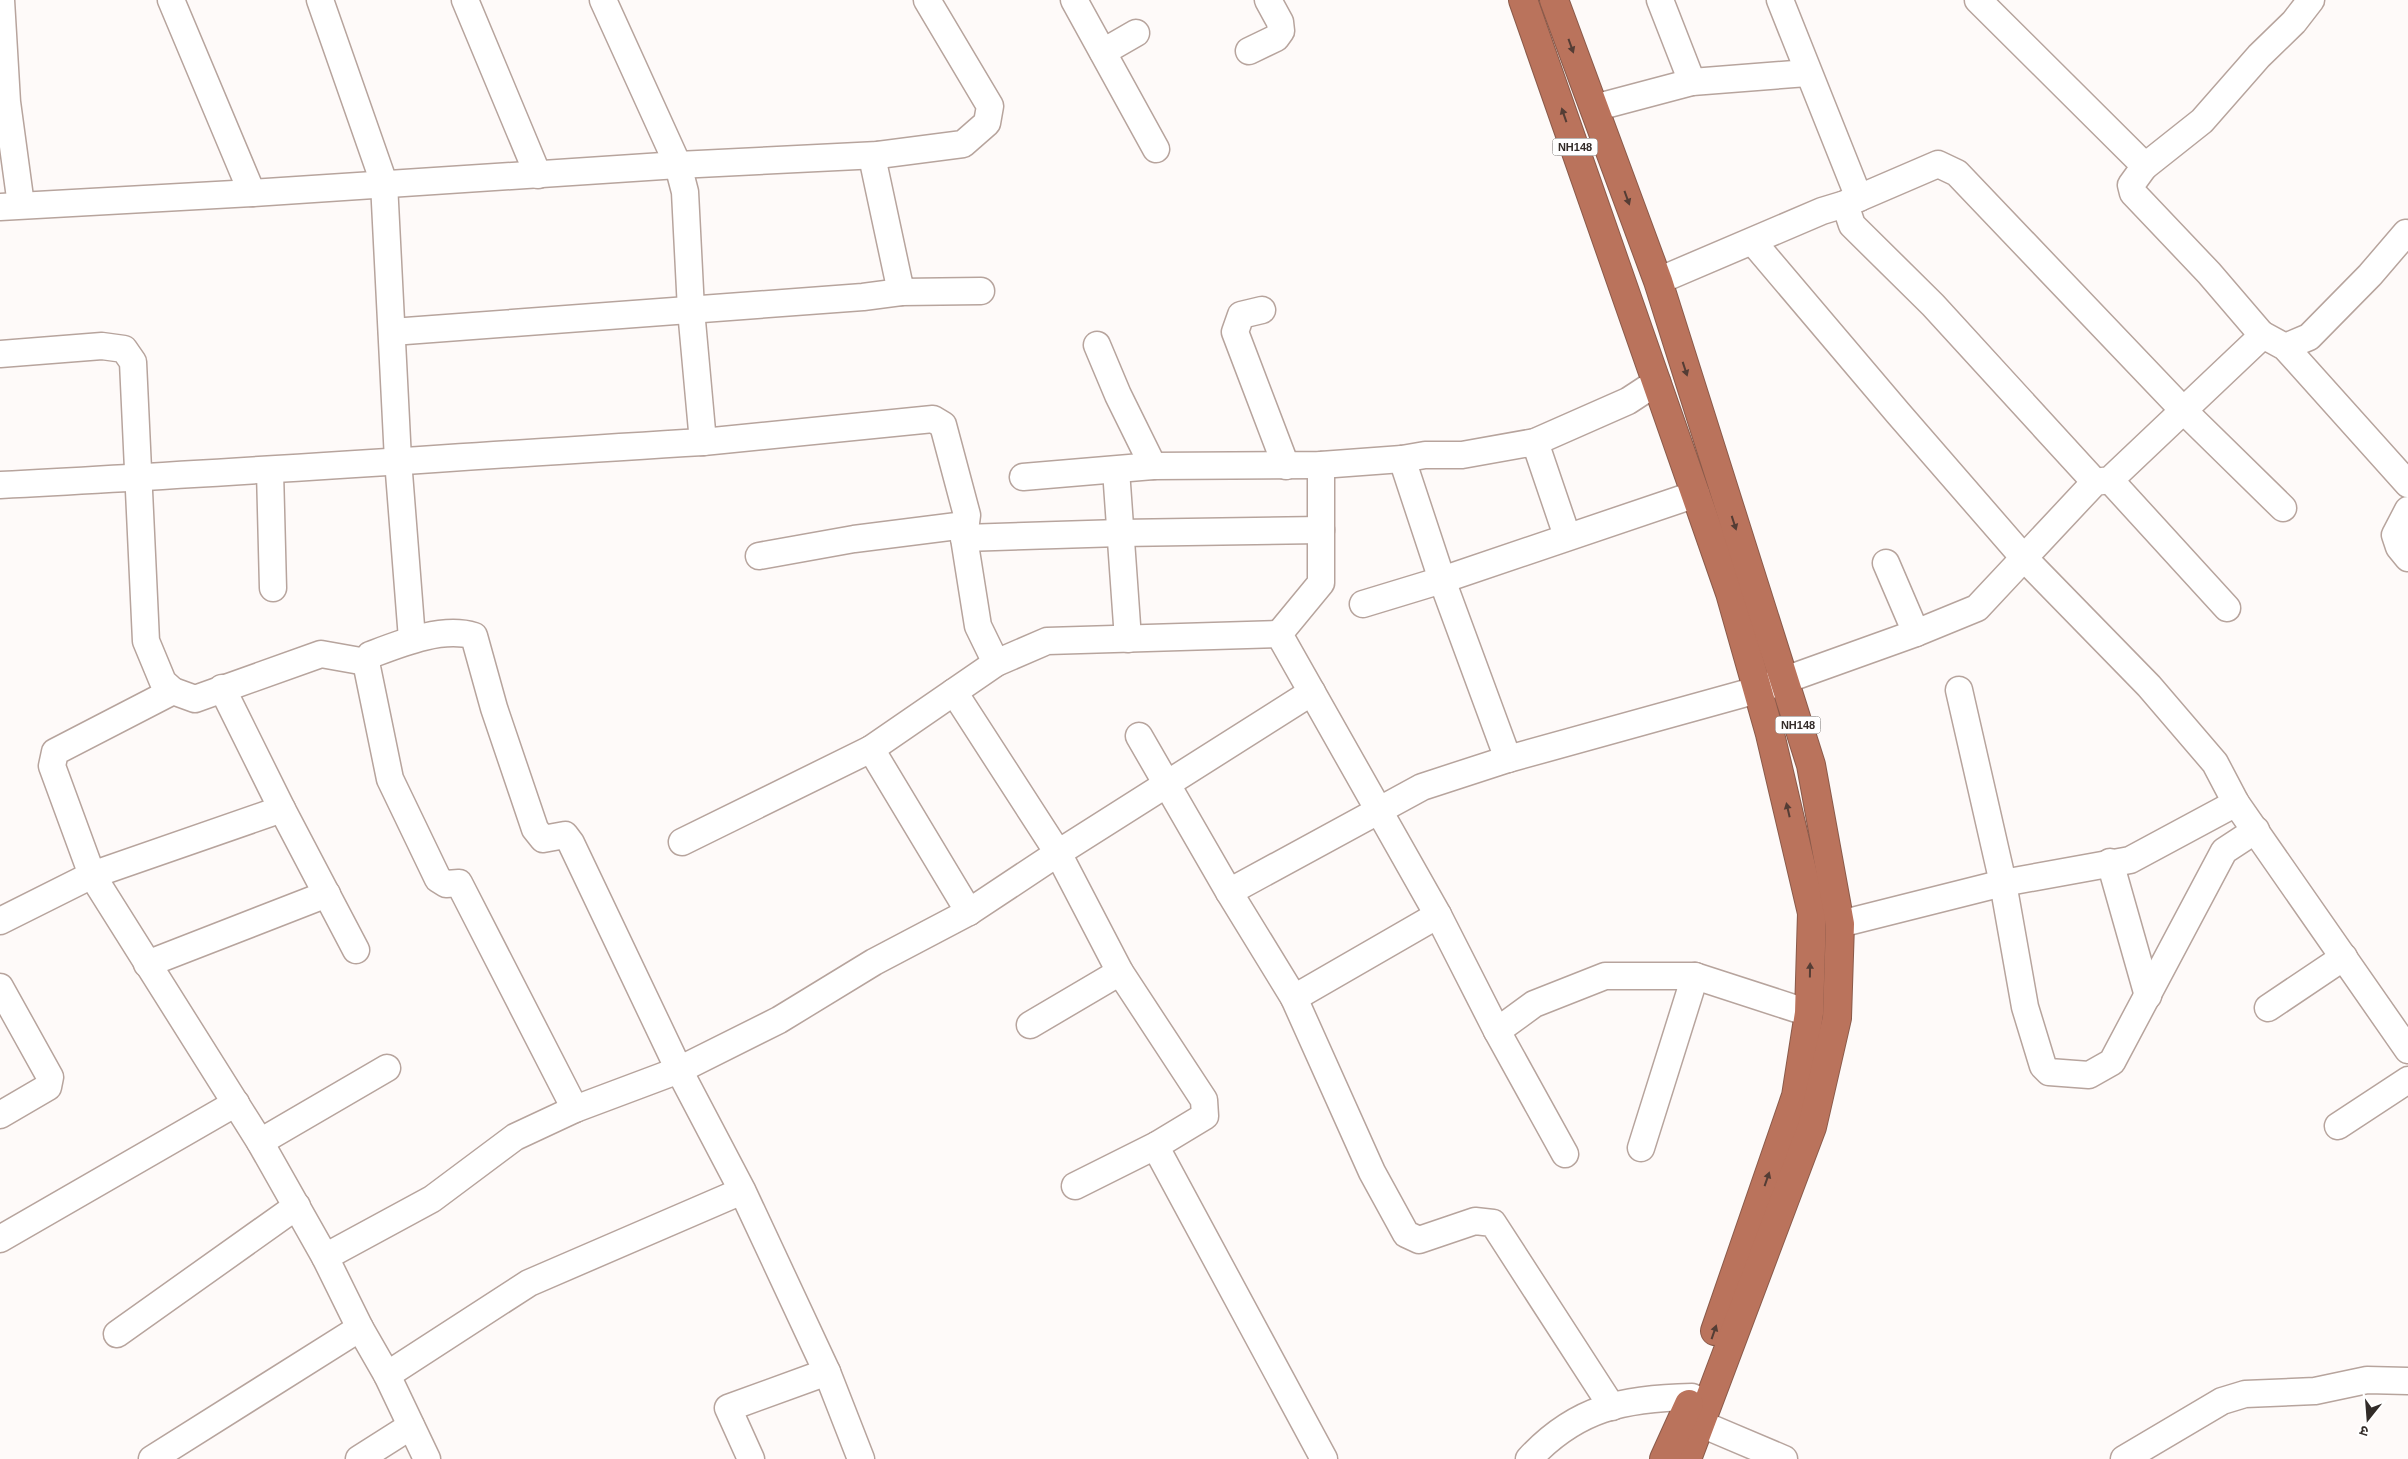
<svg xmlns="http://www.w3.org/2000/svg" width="2408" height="1459" font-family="Helvetica,'Noto Sans Devanagari',sans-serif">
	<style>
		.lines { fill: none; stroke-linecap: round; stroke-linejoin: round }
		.minor-casing { stroke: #b7a49d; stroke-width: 29 }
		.highway-casing { stroke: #8a5a4a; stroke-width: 30 }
		.minor { stroke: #fff; stroke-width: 26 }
		.highway { stroke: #ba735c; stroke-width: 28 }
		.oneway { fill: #543d35 }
		.labels { text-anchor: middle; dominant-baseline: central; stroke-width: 4; stroke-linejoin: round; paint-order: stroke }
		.shield { fill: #fff; stroke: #706b68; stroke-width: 1 }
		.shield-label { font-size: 11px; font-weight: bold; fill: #322b28 }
	</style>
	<rect width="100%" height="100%" fill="#fefaf9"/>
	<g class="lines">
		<g class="minor-casing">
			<g id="minor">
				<path d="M 1,0 L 7,102 L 21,205"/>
				<path d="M 171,0 L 252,193"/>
				<path d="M 320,0 L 384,183 L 398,460 L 412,639"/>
				<path d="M 465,0 L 538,175"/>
				<path d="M 603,0 L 678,165 L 685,192 L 691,310 L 703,442 L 933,419 L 943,425 L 967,515 L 964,538 L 978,626 L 996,663"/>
				<path d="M 1074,0 L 1156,149"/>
				<path d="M 1660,0 L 1692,82"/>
				<path d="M 1780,0 L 1859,198"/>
				<path d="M 1978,0 L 2141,162 L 2144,167 L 2131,185 L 2133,193 L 2209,273 L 2263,336"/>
				<path d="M 1249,51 L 1276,38 L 1281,31 L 1280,22 L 1268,0"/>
				<path d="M 1103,52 L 1136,33"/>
				<path d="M 1594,108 L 1692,82 L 1807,73"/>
				<path d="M 878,155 L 874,166 L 901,292 L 981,291"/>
				<path d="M 2144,167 L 2202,121 L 2259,56 L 2294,22 L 2311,0"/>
				<path d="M 1845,204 L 1852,225 L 1933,305 L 2095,482"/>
				<path d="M 0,207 L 252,193 L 678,165 L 878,155 L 963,144 L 987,123 L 990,106 L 927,0"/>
				<path d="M 1753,242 L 1898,413 L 2024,558 L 2149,686 L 2215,763 L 2236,803 L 2408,1050"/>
				<path d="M 1658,281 L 1822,211 L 1845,204 L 1938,164 L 1957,173 L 2185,412 L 2283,508"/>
				<path d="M 1262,310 L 1241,315 L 1235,332 L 1286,466"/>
				<path d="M 392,332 L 863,297 L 901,292"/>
				<path d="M 1097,345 L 1118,395 L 1153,466"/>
				<path d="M 2285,347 L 2309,337 L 2370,275 L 2406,233"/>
				<path d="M 0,354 L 102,346 L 124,349 L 133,362 L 146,641 L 163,682 L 173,691 L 195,699 L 321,654 L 366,662"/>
				<path d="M 1535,442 L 1567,536"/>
				<path d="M 1402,459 L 1442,580 L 1508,759"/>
				<path d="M 1321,465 L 1321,583 L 1279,634 L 1438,915 L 1497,1031 L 1565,1154"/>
				<path d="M 1116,470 L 1128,639"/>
				<path d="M 270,471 L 273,588"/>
				<path d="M 1023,477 L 1153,466 L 1321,465 L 1402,459 L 1425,455 L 1462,455 L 1535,442 L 1628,401 L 1657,382"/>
				<path d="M 2110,480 L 2227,608"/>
				<path d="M 0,485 C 235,473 469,456 703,442"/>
				<path d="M 2408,510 L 2395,535 L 2399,547 L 2408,558"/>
				<path d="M 964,538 L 1120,533 L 1321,530"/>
				<path d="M 759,556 L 854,539 L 965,525"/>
				<path d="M 1886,563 L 1916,633"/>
				<path d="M 1363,604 L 1442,580 L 1696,494"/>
				<path d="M 222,688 L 282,809 L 356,950"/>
				<path d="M 1959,690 L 2003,883 L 2025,1007 L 2043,1066 L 2049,1072 L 2089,1075 L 2112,1062 L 2224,851 L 2256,830"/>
				<path d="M 173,691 L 55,752 L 52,766 L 92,875 L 260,1142 L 325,1257 L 360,1328 L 387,1375 L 427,1459"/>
				<path d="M 954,692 L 1058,853 L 1120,972 L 1204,1100 L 1205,1116 L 1157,1145 L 1159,1153 L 1324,1459"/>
				<path d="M 1139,736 L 1229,892 L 1294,998 L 1372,1172 L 1406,1234 L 1419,1240 L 1475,1221 L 1493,1223 L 1612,1407"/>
				<path d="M 871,749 L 969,912"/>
				<path d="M 682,842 L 871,749 L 996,663 L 1047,641 L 1279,634"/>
				<path d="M 2110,862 L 2148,996"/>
				<path d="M 1229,892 L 1422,787 L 1508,759 L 1757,690 L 1916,633 L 1977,608 L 2095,482 L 2110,480 L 2263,335 L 2285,347 L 2408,484"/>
				<path d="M 0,921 L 92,875 L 282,809"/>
				<path d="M 1840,924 L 2003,883 L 2130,860 L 2236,803"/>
				<path d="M 147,964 L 327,894"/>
				<path d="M 0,987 L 50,1077 L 48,1087 L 0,1115"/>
				<path d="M 1294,998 L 1438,915"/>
				<path d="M 2268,1008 L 2344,957"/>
				<path d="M 1030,1025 L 1120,972"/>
				<path d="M 1497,1031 L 1534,1004 L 1605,976 L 1695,976 L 1809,1013"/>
				<path d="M 575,1109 L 459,883 L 446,884 L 438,879 L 390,779 L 366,662 L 370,655 C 399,644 442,626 474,636 L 494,708 L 535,829 L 543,839 L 565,835 L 571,843 L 679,1070 L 742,1190 L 827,1372 L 861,1459"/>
				<path d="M 2338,1126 L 2408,1080"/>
				<path d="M 260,1142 L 387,1068"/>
				<path d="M 1641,1148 L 1695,976"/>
				<path d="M 1075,1186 L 1157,1145"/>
				<path d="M 0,1239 L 236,1103"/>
				<path d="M 325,1257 L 432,1199 L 515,1137 L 575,1109 L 679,1070 L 779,1020 L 874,962 L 969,912 L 1058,853 L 1312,692"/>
				<path d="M 117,1334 L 297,1206"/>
				<path d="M 387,1375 L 529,1283 L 742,1191"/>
				<path d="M 1699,1423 L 1784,1459"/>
				<path d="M 152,1459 L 360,1328"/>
				<path d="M 359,1459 L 411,1426"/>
				<path d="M 751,1459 L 728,1408 L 827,1372"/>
				<path d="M 1529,1459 C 1576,1408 1624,1398 1692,1397"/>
				<path d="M 2124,1459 L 2222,1401 L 2245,1394 L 2315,1391 L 2367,1380 L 2408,1381"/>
			</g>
		</g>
		<g class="highway-casing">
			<g id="highway">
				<path d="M 1523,0 L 1730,593 L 1770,734 L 1812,913 L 1809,1013 L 1796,1096 L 1715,1331"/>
				<path d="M 1554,0 L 1658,281 L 1811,765 L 1840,924 L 1837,1018 L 1812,1127 L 1687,1459"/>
				<path d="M 1664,1459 L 1689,1404"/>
			</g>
		</g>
		<use href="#minor" class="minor"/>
		<use href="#highway" class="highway"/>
	</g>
	<defs><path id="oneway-solid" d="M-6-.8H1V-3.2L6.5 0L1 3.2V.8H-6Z" transform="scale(1.25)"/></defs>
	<g class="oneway">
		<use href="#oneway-solid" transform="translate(1571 46) rotate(70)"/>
		<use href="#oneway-solid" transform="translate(1564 115) rotate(-109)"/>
		<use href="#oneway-solid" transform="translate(1627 198) rotate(70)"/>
		<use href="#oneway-solid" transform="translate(1685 369) rotate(72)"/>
		<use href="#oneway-solid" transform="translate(1734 523) rotate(72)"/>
		<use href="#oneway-solid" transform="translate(1788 810) rotate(-103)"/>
		<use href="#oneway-solid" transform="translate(1810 970) rotate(-89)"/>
		<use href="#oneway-solid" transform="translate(1767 1179) rotate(-71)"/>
		<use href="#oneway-solid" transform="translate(1714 1332) rotate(-71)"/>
	</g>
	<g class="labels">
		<g class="shield">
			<rect x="1552.5" y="138.5" width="45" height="17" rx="4"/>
			<rect x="1775.5" y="716.5" width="45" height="17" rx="4"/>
		</g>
		<g class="shield-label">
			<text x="1575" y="147">NH148</text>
			<text x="1798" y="725">NH148</text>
		</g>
	</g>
	<g transform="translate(2368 1419) rotate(197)" stroke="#ffffff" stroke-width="4" paint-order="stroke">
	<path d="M0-4L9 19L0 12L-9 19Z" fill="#322b28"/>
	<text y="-8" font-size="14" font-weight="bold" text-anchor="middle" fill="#322b28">उ</text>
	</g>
</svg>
